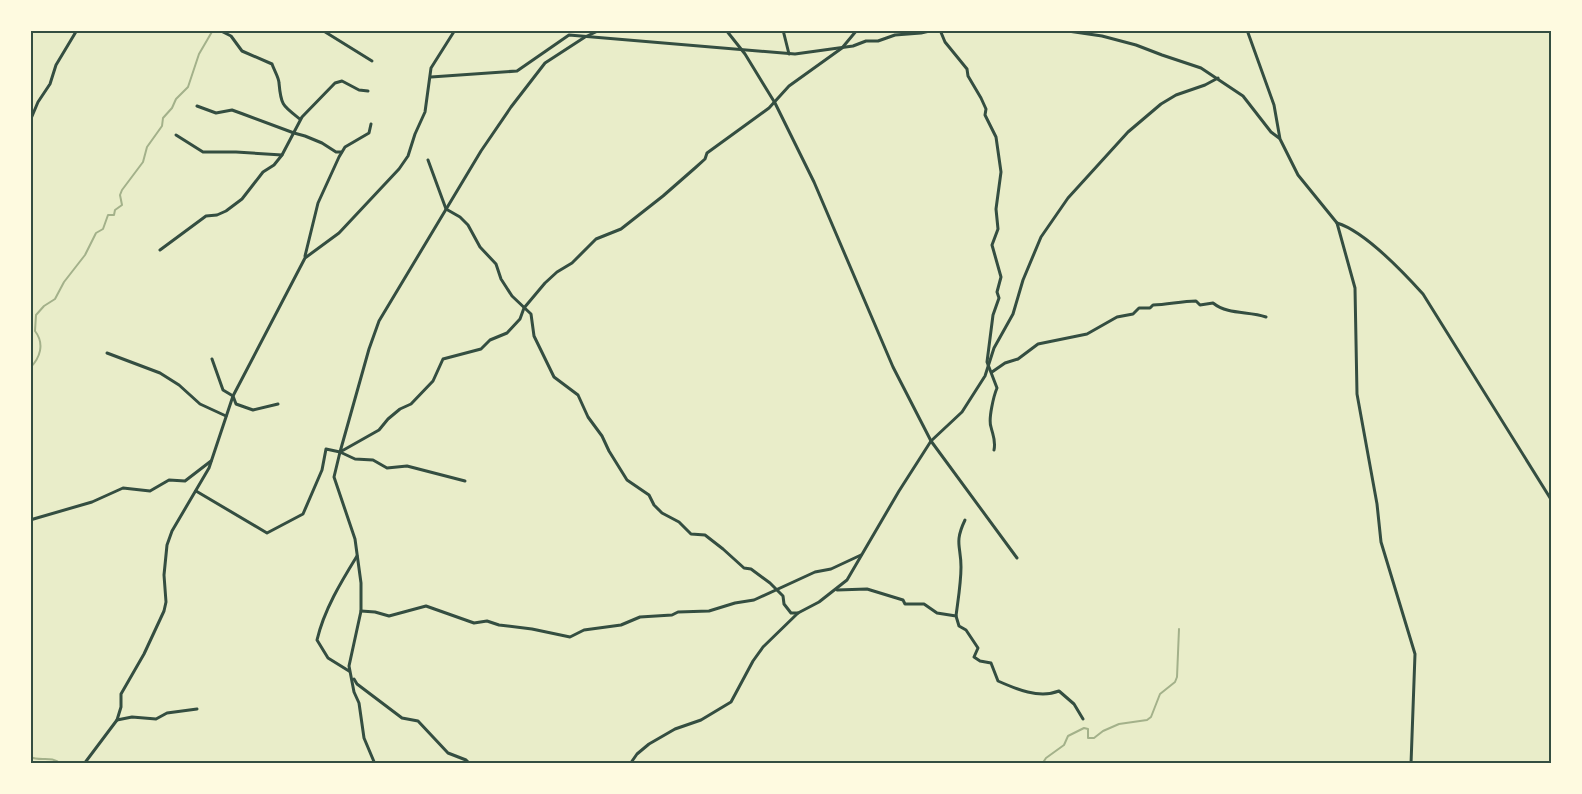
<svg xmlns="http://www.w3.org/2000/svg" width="1582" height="794" font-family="Manrope,sans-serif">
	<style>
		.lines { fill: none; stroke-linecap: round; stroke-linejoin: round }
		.stream { stroke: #a3b18a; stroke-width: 2 }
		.minor { stroke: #344e41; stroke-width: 3 }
		.tertiary { stroke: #344e41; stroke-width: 3 }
		.neatline { fill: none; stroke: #344e41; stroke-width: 2 }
	</style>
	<rect width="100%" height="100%" fill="#e9edc9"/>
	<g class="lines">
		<g class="stream">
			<path d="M 30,368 C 40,358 45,344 35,331 L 36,315 L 44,306 L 55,299 L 64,282 L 85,255 L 96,233 L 103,229 L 108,215 L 114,215 L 115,210 L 122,205 L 120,195 L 122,190 L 143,162 L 147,147 L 162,126 L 163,118 L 172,108 L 176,99 L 188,87 L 199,54 L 213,30"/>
			<path d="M 30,757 C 41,762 51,755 61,764"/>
			<path d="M 1042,764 L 1046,758 L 1064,745 L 1068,736 L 1084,728 L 1088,729 L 1088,738 L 1094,738 L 1103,731 L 1119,724 L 1147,720 L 1151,717 L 1160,694 L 1175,682 L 1177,677 L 1179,629"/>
		</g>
		<g class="minor">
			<path d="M 322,30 L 372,61"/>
			<path d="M 600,30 L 585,37 L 545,63 L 511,107 L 481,151 L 379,321 L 369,349 L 340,452 L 379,430 L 388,419 L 400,409 L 411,404 L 433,381 L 443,359 L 481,349 L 490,340 L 507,333 L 520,319 L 524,308 L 545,283 L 557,272 L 572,263 L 596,239 L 621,229 L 663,196 L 695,168 L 705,159 L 707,153 L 769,108 L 789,86 L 842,48 L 857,30"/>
			<path d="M 726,30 L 745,54 L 775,103 L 814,182 L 893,367 L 931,441 L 1017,558"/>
			<path d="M 783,30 L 789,54"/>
			<path d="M 940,30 L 945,42 L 967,69 L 968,76 L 981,98 L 986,109 L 985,115 L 996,137 L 1001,172 L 996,209 L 998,229 L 992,245 L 1001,277 L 997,292 L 999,298 L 993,315 L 987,362 L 997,388 C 994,395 988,419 991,427 C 993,436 996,440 994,450"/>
			<path d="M 221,31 L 231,36 L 242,51 L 272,64 C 274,70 279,78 279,83 C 281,106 283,106 300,119"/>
			<path d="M 431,77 L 517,71 L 569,35 L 795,54 L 853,46 L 866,41 L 878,41 L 895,35 L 921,33 L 934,30"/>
			<path d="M 197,106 L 216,113 L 232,110 L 243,114 L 294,133 L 305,136 L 322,143 L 336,152 L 341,152"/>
			<path d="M 30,121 L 38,102 L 50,84 L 56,65 L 77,30"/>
			<path d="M 176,135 L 203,152 L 236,152 L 282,155"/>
			<path d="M 428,160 L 446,209 L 460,217 L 468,225 L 480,247 L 496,264 L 501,279 L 512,296 L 531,314 L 534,336 L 554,377 L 578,395 L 588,417 L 602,436 L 609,451 L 627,480 L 649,495 L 654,505 L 662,513 L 679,522 L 691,534 L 705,535 L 723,549 L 744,568 L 751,569 L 770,583 L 783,596 L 784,604 L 791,613 L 798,613"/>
			<path d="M 1337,223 C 1364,231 1404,273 1423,294 L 1552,501"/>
			<path d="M 160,250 L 206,216 L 217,215 L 226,211 L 242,199 L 263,172 L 274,165 L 282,155 L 302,117 L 335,83 L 342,81 L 359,90 L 368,91"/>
			<path d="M 305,256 L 318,203 L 339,157 L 345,147 L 369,133 L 371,124"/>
			<path d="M 107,353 L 160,373 L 179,385 L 200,404 L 226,416"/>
			<path d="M 212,359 L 223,390 L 233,396 L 236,404 L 253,410 L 278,404"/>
			<path d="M 992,372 L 1005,363 L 1018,359 L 1038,344 L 1087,334 L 1117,317 L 1133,314 L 1139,308 L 1150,308 L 1153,305 C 1167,305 1181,301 1196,301 L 1200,305 L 1213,303 C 1228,315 1248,311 1266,317"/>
			<path d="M 340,452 L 355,459 L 373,460 L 387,468 L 407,466 L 465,481"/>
			<path d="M 196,491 L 267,533 L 303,514 L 322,470 L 326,449 L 340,452 L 334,477 L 355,539 L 361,583 L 361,611 L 349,666 L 354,692 L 359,703 L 364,738 L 375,764"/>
			<path d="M 30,520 L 92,502 L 123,488 L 150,491 L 169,480 L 185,481 L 211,461"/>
			<path d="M 837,590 L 867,589 L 903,600 L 905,604 L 924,604 L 937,613 L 956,616 L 959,626 L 966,630 L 978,648 L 974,657 L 980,661 L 991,663 L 998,681 C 1016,689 1039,699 1059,691 L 1074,704 L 1083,719"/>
			<path d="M 361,611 L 375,612 L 389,616 L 426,606 L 474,623 L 487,621 L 499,625 L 532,629 L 570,637 L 584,630 L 621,625 L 640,617 L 672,615 L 678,612 L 709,611 L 735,603 L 754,600 L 815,572 L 831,569 L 861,555"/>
			<path d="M 956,616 C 958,600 961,583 961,567 C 961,546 954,543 965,520"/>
			<path d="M 349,671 L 328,658 L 317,640 C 324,610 341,582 357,556"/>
			<path d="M 354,679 L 357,684 L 402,718 L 418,721 L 448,753 L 466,760 L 470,764"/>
			<path d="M 117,720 L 132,717 L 156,719 L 167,713 L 197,709"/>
			<path d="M 84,764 L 117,720 L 121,707 L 121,694 L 144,654 L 164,611 L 166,602 L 164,575 L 167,545 L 172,531 L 209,468 L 233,396 L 305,258 L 339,233 L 399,169 L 408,156 L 415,134 L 425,112 L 431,68 L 455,30"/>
			<path d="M 630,764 L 637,754 L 649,744 L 675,729 L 701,720 L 731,702 L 753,661 L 763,647 L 798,613 L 819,602 L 847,580 L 899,491 L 931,441 L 962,412 L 985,376 L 994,348 L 1013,314 L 1023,280 L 1041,237 L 1068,198 L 1128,132 L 1161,104 L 1176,95 L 1205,85 L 1218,78"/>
		</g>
		<g class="tertiary">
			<path d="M 1061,30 L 1102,36 L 1136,45 L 1162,55 L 1201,68 L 1243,96 L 1271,132 L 1279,138"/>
			<path d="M 1247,30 L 1274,105 L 1280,139 L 1298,175 L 1337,223 L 1355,288 L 1357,394 L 1377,504 L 1381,542 L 1415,654 L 1411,764"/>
		</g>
	</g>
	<rect width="1582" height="794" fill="none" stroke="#fefae0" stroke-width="63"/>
	<rect x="32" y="32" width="1518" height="730" class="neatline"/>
</svg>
